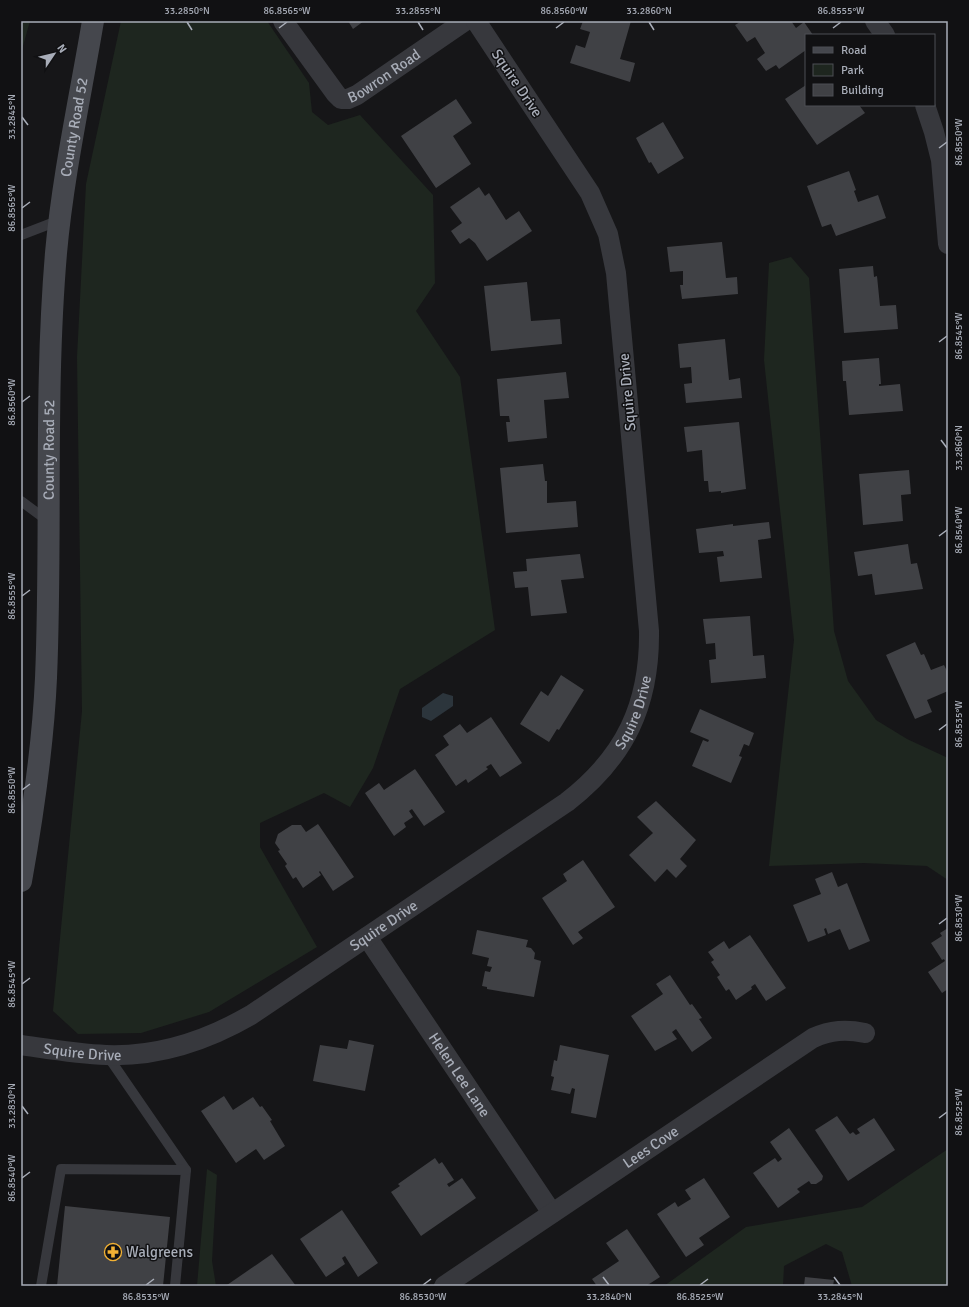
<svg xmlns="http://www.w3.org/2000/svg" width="969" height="1307" font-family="Signika,sans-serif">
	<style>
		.green { fill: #1e261f }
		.water { fill: #2c353c }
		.building { fill: #404145 }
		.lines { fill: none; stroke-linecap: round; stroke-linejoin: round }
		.service { stroke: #37383d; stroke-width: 10 }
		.minor { stroke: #37383d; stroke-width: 20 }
		.secondary { stroke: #45474d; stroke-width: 22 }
		.ticks { fill: none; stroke: #a8adb8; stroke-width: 1.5 }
		.labels { text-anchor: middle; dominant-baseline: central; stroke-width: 3; stroke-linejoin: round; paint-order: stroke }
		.street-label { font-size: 15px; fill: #a8adb8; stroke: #111113 }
		.poi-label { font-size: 15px; fill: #a8adb8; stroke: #111113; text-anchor: start }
		.neatline { fill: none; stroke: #a8adb8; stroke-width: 1.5 }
		.ticks-label { font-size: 10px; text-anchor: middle; fill: #a8adb8 }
	</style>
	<rect width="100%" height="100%" fill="#161618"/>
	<g class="green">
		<path d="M 21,21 L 30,21 L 21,53 Z"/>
		<path d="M 121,21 L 267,21 L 309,83 L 312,112 L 328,125 L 360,115 L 433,195 L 435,283 L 416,311 L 460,377 L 495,630 L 400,689 L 373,768 L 350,807 L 324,793 L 260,823 L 260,847 L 317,947 L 209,1012 L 141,1033 L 78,1034 L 53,1011 L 82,711 L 77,357 L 86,184 Z"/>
		<path d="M 791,257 L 809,278 L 834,631 L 848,681 L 876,720 L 907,739 L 948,758 L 948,880 L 927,866 L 864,863 L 769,866 L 794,640 L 764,360 L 769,263 Z"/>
		<path d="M 948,1149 L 948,1286 L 852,1286 L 842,1252 L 826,1244 L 784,1266 L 783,1286 L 664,1286 L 746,1227 L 862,1207 Z"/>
		<path d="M 207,1169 L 217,1175 L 212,1261 L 216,1286 L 197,1286 Z"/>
	</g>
	<path class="water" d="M 443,693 L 453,696 L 453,706 L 431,721 L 422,717 L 422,708 Z"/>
	<g class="building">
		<path d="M 348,21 L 364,21 L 353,29 Z"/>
		<path d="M 583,21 L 631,21 L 620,59 L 635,63 L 630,82 L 570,63 L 576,45 L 585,48 L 590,32 L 580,29 Z"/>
		<path d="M 742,21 L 791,21 L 796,28 L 804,22 L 813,35 L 806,35 L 806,50 L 779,69 L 776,65 L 766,71 L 757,59 L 765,53 L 755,37 L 747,42 L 735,25 Z"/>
		<path d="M 806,85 L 806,105 L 859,105 L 865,113 L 817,145 L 785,99 Z"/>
		<path d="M 456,99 L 472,123 L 453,136 L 471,164 L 436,188 L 401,136 Z"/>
		<path d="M 663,122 L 684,158 L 658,174 L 651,162 L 649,163 L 636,138 Z"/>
		<path d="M 849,171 L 856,190 L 854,191 L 858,202 L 878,195 L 886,218 L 836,236 L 831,224 L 822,227 L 807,186 Z"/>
		<path d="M 479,187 L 485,196 L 489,193 L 506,220 L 519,211 L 532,231 L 487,261 L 475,243 L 469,238 L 460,244 L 451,231 L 462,223 L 450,207 Z"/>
		<path d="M 722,242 L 726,278 L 737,277 L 738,294 L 682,299 L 680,285 L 683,285 L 683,271 L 670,272 L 667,247 Z"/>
		<path d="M 873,266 L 874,277 L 877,276 L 880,306 L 896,305 L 898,329 L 844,333 L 839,269 Z"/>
		<path d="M 527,282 L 531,321 L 560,319 L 562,344 L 491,351 L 484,286 Z"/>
		<path d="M 725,339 L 729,380 L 740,378 L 742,398 L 686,403 L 684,384 L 692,383 L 691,367 L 680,368 L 678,344 Z"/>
		<path d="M 879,358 L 881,384 L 879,384 L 879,386 L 900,384 L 903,411 L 849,415 L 846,381 L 843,381 L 842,361 Z"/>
		<path d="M 566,372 L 569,398 L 544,400 L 547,438 L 508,442 L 506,422 L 510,422 L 509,416 L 500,416 L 497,379 Z"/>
		<path d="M 739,422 L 746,489 L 721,493 L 721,491 L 709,492 L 708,481 L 704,481 L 702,450 L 687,452 L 684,427 Z"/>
		<path d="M 543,464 L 545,481 L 547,481 L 547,503 L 576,501 L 578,527 L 506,533 L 500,468 Z"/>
		<path d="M 909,470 L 911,494 L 901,495 L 903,521 L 863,525 L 859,474 Z"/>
		<path d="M 769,522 L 771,538 L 758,540 L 762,578 L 720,582 L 717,557 L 724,556 L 723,551 L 699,553 L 696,529 L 733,524 L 733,526 Z"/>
		<path d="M 908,544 L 911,564 L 917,563 L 923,589 L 875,595 L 872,574 L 858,576 L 854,552 Z"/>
		<path d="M 580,554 L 584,578 L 561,580 L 567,613 L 531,616 L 528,587 L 515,588 L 513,572 L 527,571 L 526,559 Z"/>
		<path d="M 750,616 L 753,656 L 764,655 L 766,678 L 711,683 L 709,660 L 716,659 L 715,643 L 706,644 L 703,619 Z"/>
		<path d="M 915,642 L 921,655 L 924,654 L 931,670 L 944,665 L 948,673 L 948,691 L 927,700 L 932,712 L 915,719 L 886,655 Z"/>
		<path d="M 561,675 L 584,690 L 559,730 L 557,729 L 549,742 L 520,724 L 541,691 L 548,696 Z"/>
		<path d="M 700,709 L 754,733 L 749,746 L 744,744 L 739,756 L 742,757 L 731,783 L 692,766 L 703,740 L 708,742 L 709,740 L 690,732 Z"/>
		<path d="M 491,717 L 522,763 L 500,777 L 491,764 L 486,767 L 488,769 L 468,783 L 466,779 L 456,786 L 435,755 L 449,745 L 443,736 L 460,724 L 467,733 Z"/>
		<path d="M 415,769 L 445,812 L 424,826 L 412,809 L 409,811 L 413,817 L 404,823 L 406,827 L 394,836 L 365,793 L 379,783 L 384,790 Z"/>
		<path d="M 656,801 L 696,840 L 680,859 L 687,866 L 676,878 L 667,869 L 655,882 L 629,855 L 653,833 L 637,817 Z"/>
		<path d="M 318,824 L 354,877 L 333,891 L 320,871 L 319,872 L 321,875 L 303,888 L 296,877 L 293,879 L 285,866 L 287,864 L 278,851 L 280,850 L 275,843 L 278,834 L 292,825 L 301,825 L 306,832 Z"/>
		<path d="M 583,860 L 615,907 L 578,932 L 583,938 L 573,945 L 542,898 L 567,881 L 563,874 Z"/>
		<path d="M 832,872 L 838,887 L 847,883 L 870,941 L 849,950 L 840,929 L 828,934 L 826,928 L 824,929 L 826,935 L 808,942 L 793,905 L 821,894 L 815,879 Z"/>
		<path d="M 948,928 L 948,989 L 942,993 L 928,972 L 945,961 L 944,959 L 942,960 L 931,943 L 942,936 L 940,933 Z"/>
		<path d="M 477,930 L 528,940 L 526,947 L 531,948 L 535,953 L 534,959 L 541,961 L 534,997 L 487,989 L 487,987 L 482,986 L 485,971 L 490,972 L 492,967 L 487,966 L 489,958 L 472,954 Z"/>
		<path d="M 750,935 L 786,988 L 766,1001 L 755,984 L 751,987 L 752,989 L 736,1000 L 729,989 L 726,991 L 717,977 L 720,975 L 711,962 L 714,960 L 708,952 L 724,941 L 729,949 Z"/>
		<path d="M 670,975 L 690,1005 L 692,1004 L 702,1018 L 699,1019 L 712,1038 L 692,1052 L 676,1029 L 672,1032 L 677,1039 L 655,1051 L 631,1016 L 663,994 L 656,984 Z"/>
		<path d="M 349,1040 L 374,1045 L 365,1091 L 313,1081 L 320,1045 L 347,1049 Z"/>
		<path d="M 560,1045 L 609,1055 L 596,1118 L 571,1113 L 575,1089 L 572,1088 L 570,1094 L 551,1090 L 554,1077 L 551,1076 L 554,1060 L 557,1061 Z"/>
		<path d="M 224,1096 L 233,1110 L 253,1097 L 260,1107 L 262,1106 L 272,1120 L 270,1121 L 285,1146 L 264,1160 L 256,1149 L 236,1163 L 201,1111 Z"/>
		<path d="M 837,1116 L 850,1134 L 853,1132 L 856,1135 L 860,1133 L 857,1129 L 874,1118 L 895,1150 L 848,1181 L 815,1130 Z"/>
		<path d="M 789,1128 L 823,1176 L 822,1180 L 816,1184 L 811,1184 L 809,1181 L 797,1189 L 800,1192 L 778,1208 L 753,1173 L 775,1158 L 778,1162 L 782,1159 L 770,1142 Z"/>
		<path d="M 435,1158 L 439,1164 L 442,1162 L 454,1180 L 447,1184 L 449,1187 L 462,1178 L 476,1198 L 421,1236 L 391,1192 L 400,1186 L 398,1184 Z"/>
		<path d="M 704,1178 L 730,1217 L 699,1238 L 704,1245 L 686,1257 L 657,1214 L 675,1202 L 678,1207 L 691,1199 L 685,1190 Z"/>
		<path d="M 65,1206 L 170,1217 L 163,1286 L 57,1286 Z"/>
		<path d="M 342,1210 L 378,1263 L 358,1277 L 345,1256 L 342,1258 L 345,1264 L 326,1277 L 300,1239 Z"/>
		<path d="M 627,1229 L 660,1277 L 646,1286 L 597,1286 L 592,1279 L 619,1261 L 606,1243 Z"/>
		<path d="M 272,1254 L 296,1286 L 228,1286 L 227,1285 Z"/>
		<path d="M 805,1277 L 834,1280 L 833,1286 L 804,1286 Z"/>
	</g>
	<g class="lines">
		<g class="service">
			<path d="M 21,235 L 60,220"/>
			<path d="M 21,501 L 48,521"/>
			<path d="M 107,1055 L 186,1170 L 175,1286"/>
			<path d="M 41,1286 L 61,1169 L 186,1170"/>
		</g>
		<g class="minor">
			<path id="s1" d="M 283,21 L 336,94 L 341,99 L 348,99 L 357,95 L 465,21"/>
			<path d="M 875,21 L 885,35"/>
			<path d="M 925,105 L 934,132 L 941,160 L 948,244"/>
			<path id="s2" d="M 367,937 L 552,1213"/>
			<path id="s3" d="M 21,1045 C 49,1049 78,1054 106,1055 C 158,1057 206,1041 251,1015 L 567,802 C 625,757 650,705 649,631 L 616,273 L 608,234 L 590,193 L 476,21"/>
			<path id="s4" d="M 444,1286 L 813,1038 C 831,1030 846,1029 865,1033"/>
		</g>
		<path class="secondary" id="s5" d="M 21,881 C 33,814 43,746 46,678 C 52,537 44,394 56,253 C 63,175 80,98 93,21"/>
	</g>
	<path class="ticks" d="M 187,22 L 192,30M 418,22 L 423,30M 649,22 L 654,30M 279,28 L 287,22M 556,28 L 564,22M 833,28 L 841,22M 22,117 L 28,125M 939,148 L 947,142M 22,208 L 30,202M 939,342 L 947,336M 22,402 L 30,396M 941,440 L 947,448M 939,536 L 947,530M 22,596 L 30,590M 939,730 L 947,724M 22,790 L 30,784M 939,924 L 947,918M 22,984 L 30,978M 22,1106 L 28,1114M 939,1118 L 947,1112M 22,1178 L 30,1172M 603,1277 L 609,1285M 834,1277 L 840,1285M 146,1285 L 154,1279M 423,1285 L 431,1279M 700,1285 L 708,1279"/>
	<defs>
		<g id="pharmacy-ring" transform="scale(0.9)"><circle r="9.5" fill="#111113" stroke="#f2b134" stroke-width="1.5"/><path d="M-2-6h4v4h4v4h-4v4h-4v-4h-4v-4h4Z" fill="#f2b134"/></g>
	</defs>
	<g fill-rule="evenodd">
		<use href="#pharmacy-ring" x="113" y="1252"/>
	</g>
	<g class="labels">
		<g class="street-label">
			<text stroke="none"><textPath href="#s1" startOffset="147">Bowron Road</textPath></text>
			<text transform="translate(517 83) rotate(56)">Squire Drive</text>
			<text stroke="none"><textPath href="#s5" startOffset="757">County Road 52</textPath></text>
			<text transform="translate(627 392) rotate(-95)">Squire Drive</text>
			<text stroke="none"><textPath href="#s5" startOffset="433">County Road 52</textPath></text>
			<text stroke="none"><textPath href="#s3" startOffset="733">Squire Drive</textPath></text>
			<text stroke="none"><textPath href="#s3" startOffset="398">Squire Drive</textPath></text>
			<text stroke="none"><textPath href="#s3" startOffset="62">Squire Drive</textPath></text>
			<text stroke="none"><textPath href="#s2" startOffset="166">Helen Lee Lane</textPath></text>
			<text stroke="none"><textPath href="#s4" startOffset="249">Lees Cove</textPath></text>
		</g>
		<g class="poi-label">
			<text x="126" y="1252">Walgreens</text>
		</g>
	</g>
	<rect width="969" height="1307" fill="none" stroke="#111113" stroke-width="44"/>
	<rect x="805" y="34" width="130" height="72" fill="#111113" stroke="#4d4f55"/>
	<rect x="813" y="47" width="20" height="6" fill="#45474d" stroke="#4d4f55"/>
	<text x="841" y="54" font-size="12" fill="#a8adb8">Road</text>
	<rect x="813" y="64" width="20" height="12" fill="#1e261f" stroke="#4d4f55"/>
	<text x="841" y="74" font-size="12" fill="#a8adb8">Park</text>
	<rect x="813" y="84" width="20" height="12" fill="#404145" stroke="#4d4f55"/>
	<text x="841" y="94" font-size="12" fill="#a8adb8">Building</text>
	<g transform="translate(54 54) rotate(55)" stroke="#111113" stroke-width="3" paint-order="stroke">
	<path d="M0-3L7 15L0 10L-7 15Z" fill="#a8adb8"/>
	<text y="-6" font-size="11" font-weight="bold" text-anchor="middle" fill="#a8adb8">N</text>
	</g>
	<rect x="22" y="22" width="925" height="1263" class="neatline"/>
	<g class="ticks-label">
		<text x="187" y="14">33.2850°N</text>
		<text x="287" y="14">86.8565°W</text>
		<text x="418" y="14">33.2855°N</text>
		<text x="564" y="14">86.8560°W</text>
		<text x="649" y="14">33.2860°N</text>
		<text x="841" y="14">86.8555°W</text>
		<text transform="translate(11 117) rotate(-90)" y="4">33.2845°N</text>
		<text transform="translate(958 142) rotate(-90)" y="4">86.8550°W</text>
		<text transform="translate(11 208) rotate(-90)" y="4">86.8565°W</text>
		<text transform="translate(958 336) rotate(-90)" y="4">86.8545°W</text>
		<text transform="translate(11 402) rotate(-90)" y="4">86.8560°W</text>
		<text transform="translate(958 448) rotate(-90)" y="4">33.2860°N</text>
		<text transform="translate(958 530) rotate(-90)" y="4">86.8540°W</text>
		<text transform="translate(11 596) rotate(-90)" y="4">86.8555°W</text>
		<text transform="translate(958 724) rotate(-90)" y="4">86.8535°W</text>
		<text transform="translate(11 790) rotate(-90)" y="4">86.8550°W</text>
		<text transform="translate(958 918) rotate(-90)" y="4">86.8530°W</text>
		<text transform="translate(11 984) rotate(-90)" y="4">86.8545°W</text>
		<text transform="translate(11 1106) rotate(-90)" y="4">33.2830°N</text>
		<text transform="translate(958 1112) rotate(-90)" y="4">86.8525°W</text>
		<text transform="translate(11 1178) rotate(-90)" y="4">86.8540°W</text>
		<text x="146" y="1300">86.8535°W</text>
		<text x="423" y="1300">86.8530°W</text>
		<text x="609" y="1300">33.2840°N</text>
		<text x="700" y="1300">86.8525°W</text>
		<text x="840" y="1300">33.2845°N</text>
	</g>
</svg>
